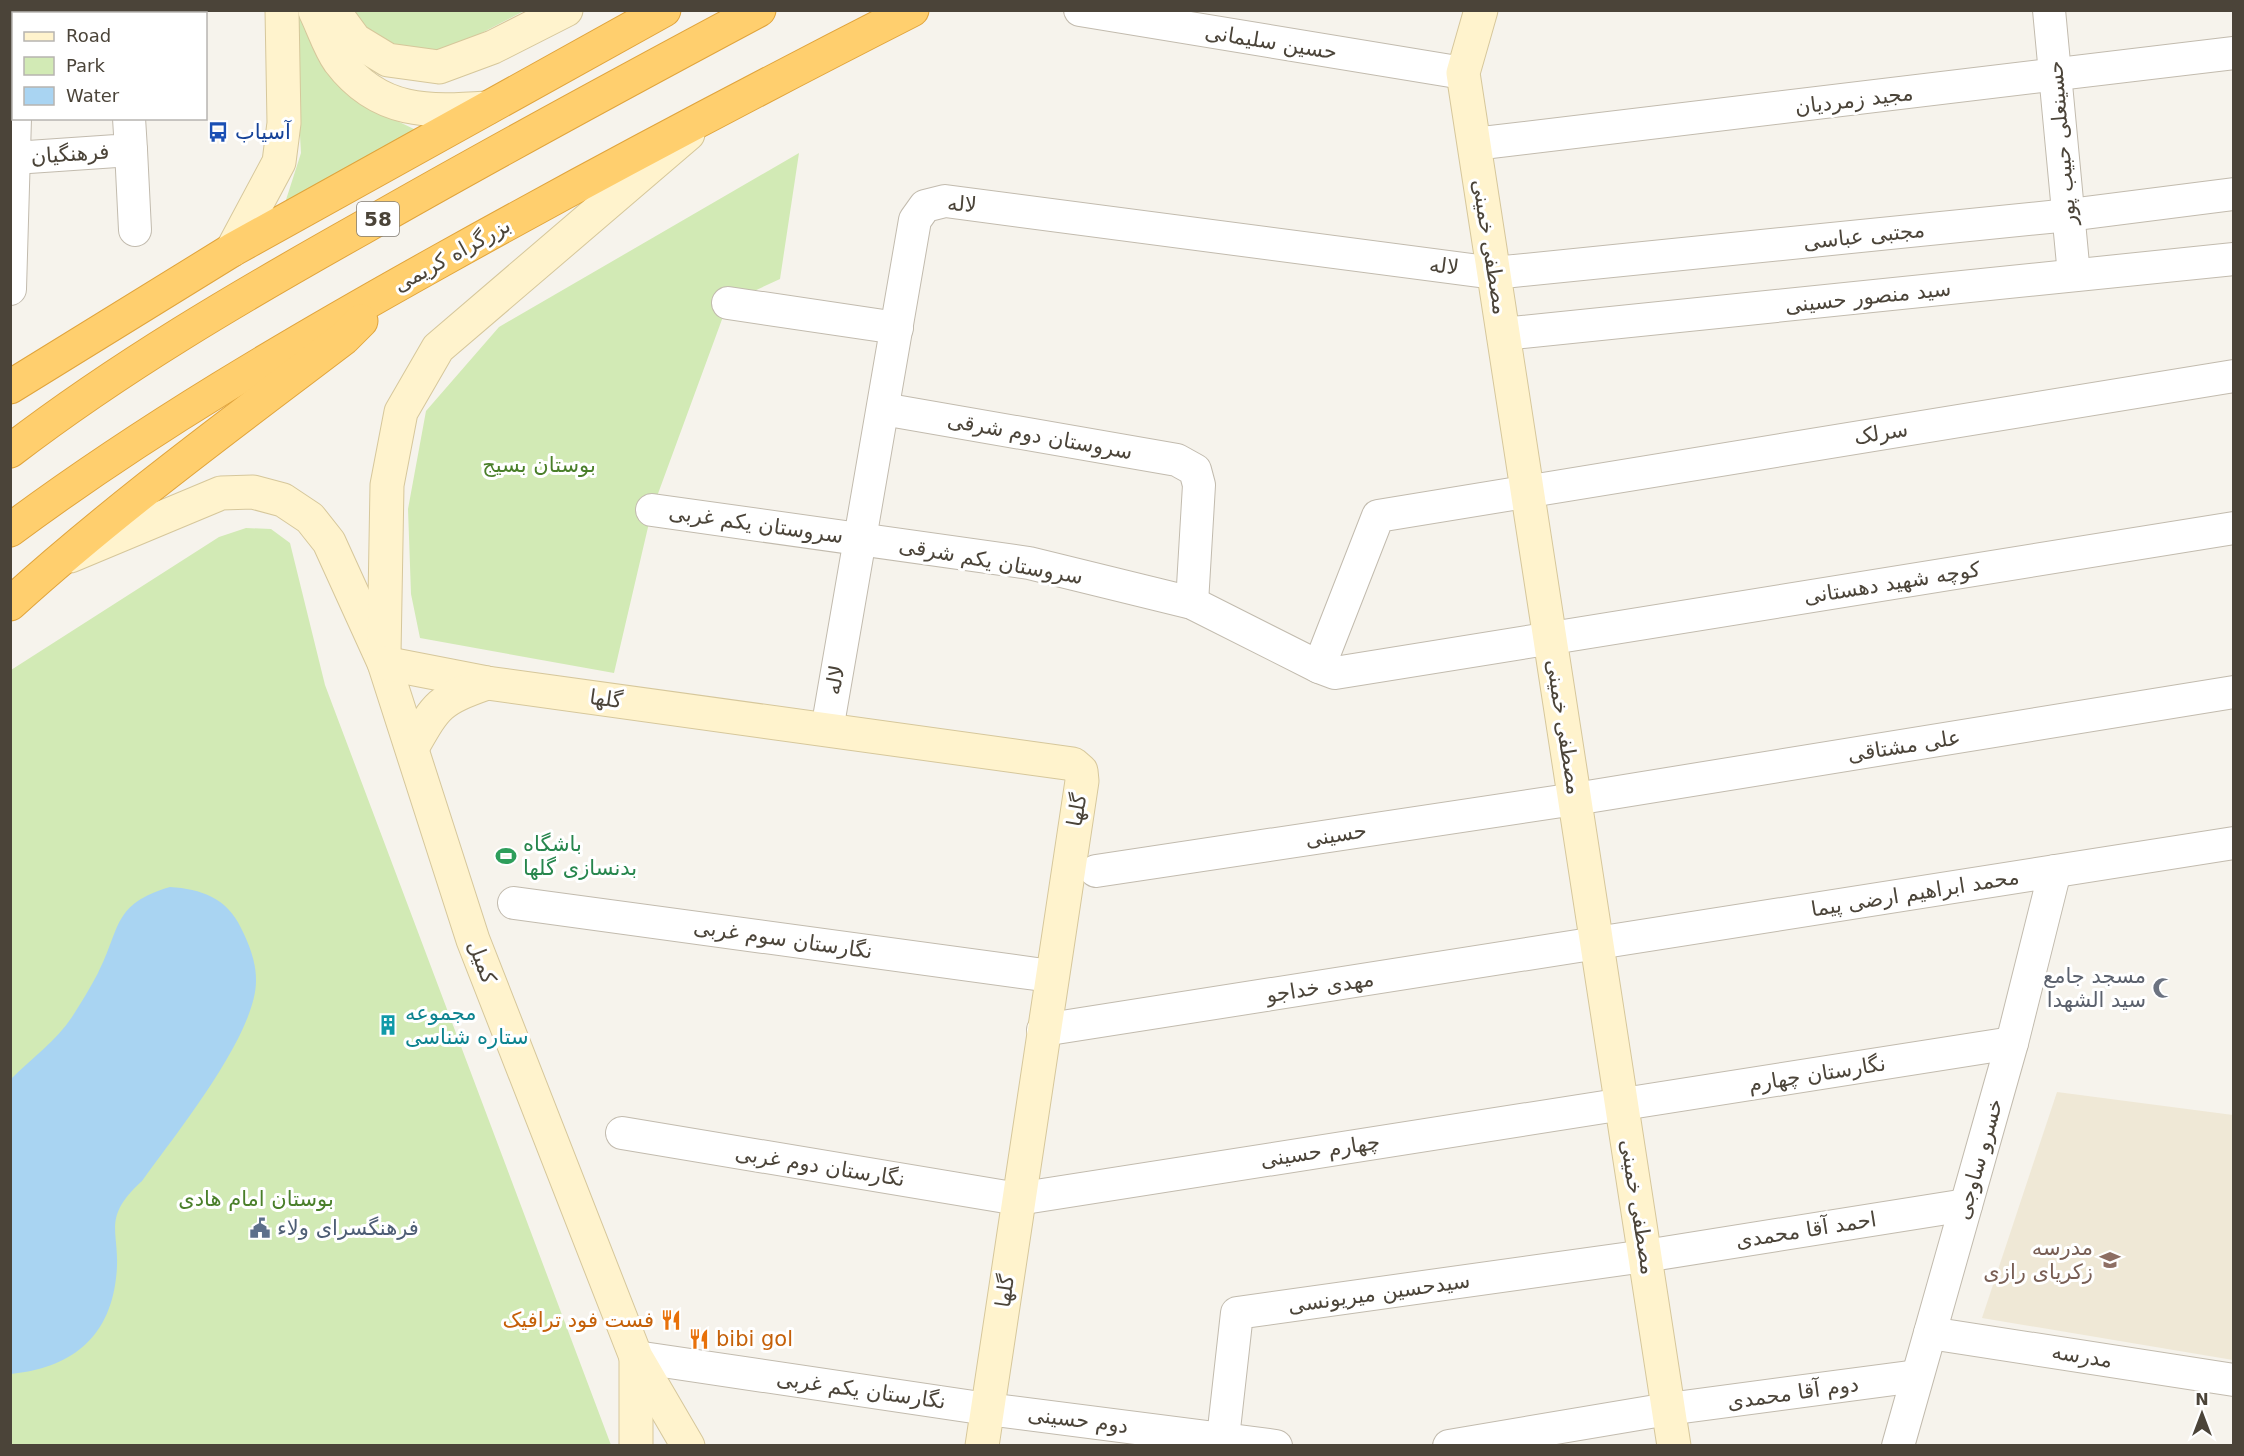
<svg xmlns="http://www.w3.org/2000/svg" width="2244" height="1456" font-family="'DejaVu Sans',Cairo,sans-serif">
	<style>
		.education { fill: #efe8d6 }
		.green { fill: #d2eab5 }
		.water { fill: #a9d4f2 }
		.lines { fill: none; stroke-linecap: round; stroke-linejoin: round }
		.street-casing { stroke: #c2bbae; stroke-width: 34 }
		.secondary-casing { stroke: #d6c79b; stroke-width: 35 }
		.highway-casing { stroke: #e0a43c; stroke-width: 35 }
		.street { stroke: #fff; stroke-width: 32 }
		.secondary { stroke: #fff3cd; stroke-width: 33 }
		.highway { stroke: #ffcf6e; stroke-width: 33 }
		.labels { text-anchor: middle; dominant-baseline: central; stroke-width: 6; stroke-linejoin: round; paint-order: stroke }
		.shield { fill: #fff; stroke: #817c74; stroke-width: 1.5 }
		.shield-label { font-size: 20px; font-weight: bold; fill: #4b4439 }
		.street-label { font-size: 21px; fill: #4b4439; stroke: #fff }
		.transit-label { font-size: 21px; fill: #164399; stroke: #fff; text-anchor: start }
		.park-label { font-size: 21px; fill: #4a7f2a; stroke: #fff }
		.leisure-label { font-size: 21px; fill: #27864d; stroke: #fff; text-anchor: start }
		.worship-label { font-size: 21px; fill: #5b616d; stroke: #fff; text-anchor: end }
		.culture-label { font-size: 21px; fill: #0d838f; stroke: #fff; text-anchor: start }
		.service-label { font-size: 21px; fill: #4e5e75; stroke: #fff; text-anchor: start }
		.education-label { font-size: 21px; fill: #785e54; stroke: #fff; text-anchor: end }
		.food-label { font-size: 21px; fill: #c56008; stroke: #fff; text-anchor: end }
	</style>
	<rect width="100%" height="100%" fill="#f6f3ec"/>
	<path class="education" d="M 2057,1092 L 2233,1115 L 2233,1360 L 1982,1318 Z"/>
	<g class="green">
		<path d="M 293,11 L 303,11 L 370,108 L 416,130 L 285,203 L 301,153 Z"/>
		<path d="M 349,11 L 524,11 L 470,39 L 439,50 L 409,52 L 355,24 Z"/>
		<path d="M 799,153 L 780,279 L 728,303 L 652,510 L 614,673 L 420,638 L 411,594 L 408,509 L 426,411 L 499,327 Z"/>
		<path d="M 246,528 L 271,529 L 290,543 L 325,685 L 611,1445 L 11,1446 L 11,670 L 219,537 Z"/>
	</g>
	<path class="water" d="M 170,887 C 201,889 227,898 241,928 C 249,944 256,961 256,980 C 257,1034 175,1135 142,1181 C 99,1220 122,1232 116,1278 C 109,1340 69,1368 11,1374 L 11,1079 C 30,1060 57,1040 72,1017 C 81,1003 90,988 98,973 C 121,928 112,904 170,887 Z"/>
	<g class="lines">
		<g class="street-casing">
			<g id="street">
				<path d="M 1080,10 L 1463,73"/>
				<path d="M 2049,10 L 2074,275"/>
				<path d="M 17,14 L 17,10"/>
				<path d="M 1474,144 L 2234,53"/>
				<path d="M 131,150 L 135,230"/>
				<path d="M 14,158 L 131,150 L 129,118"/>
				<path d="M 10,289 L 15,118"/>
				<path d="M 728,303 L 897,328"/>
				<path d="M 1503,334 L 2234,259"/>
				<path d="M 883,409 L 1177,460 L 1195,470 L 1199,485 L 1192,603"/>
				<path d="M 652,510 L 1029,563 L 1192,603 L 1319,667 L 1335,673 L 2234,528"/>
				<path d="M 1319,667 L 1378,516 L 2234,376"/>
				<path d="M 827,730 L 915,220 L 925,206 L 945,201 L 1494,273 L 2069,215 L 2234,194"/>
				<path d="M 1096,871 L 1575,799 L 2234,692"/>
				<path d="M 514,903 L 1051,976"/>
				<path d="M 1043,1030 L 2234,843"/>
				<path d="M 622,1133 L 1018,1199 L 2012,1043"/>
				<path d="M 1930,1333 L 2234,1380"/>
				<path d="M 636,1357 L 987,1409 L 1276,1446"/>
				<path d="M 1223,1438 L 1237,1313 L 1645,1256 L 1966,1205"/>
				<path d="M 1449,1446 L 1668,1409 L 1917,1376"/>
				<path d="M 1898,1446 L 2012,1043 L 2055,871"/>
			</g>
		</g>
		<g class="secondary-casing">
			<g id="secondary">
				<path d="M 333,10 L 355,40 L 388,60 L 439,67 L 493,47 L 566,10"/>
				<path d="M 1481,10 L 1463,73 L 1674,1446"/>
				<path d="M 315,11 C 323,27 329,47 339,61 C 379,114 429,112 487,108"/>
				<path d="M 232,250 L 279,162 L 284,123 L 282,10"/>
				<path d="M 70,556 L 221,493 L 253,492 L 283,500 L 310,518 L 329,542 L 384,663 L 473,940 L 636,1357 L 688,1446"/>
				<path d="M 384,655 L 387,485 L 401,412 L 438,348 L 688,134"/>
				<path d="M 384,663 L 487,683 L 1073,764 L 1081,771 L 1082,781 L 982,1446"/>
				<path d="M 412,748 C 437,704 439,700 487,683"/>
				<path d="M 636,1359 L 636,1446"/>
			</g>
		</g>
		<g class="highway-casing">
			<g id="highway">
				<path d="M 10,387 L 232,250 L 664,10"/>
				<path d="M 10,451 C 121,366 241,296 362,228 C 493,153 626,81 759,10"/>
				<path d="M 10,530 C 146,429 293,343 440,261 C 596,174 753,91 912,10"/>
				<path d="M 10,604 C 116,508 231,424 344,338 L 361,321"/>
			</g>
		</g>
		<use href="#street" class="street"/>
		<use href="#secondary" class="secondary"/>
		<use href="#highway" class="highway"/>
	</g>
	<defs>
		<g id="bus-bare" transform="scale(1.62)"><path d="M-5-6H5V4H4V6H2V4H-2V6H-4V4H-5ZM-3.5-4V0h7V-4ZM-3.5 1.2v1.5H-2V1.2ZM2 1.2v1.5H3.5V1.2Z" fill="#1a4fb4" stroke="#fff" stroke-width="2.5" paint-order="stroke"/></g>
		<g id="stadium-bare" transform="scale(1.62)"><path d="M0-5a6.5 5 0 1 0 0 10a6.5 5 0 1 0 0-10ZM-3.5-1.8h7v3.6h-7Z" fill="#2e9e5b" stroke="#fff" stroke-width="2.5" paint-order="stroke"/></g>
		<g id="mosque-bare" transform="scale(1.62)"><path d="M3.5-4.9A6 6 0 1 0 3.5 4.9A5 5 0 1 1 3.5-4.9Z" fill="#6b7280" stroke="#fff" stroke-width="2.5" paint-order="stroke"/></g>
		<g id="building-bare" transform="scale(1.62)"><path d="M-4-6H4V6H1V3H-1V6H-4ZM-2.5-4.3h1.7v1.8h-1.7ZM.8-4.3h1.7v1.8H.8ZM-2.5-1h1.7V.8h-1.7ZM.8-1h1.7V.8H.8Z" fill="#0f9aa8" stroke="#fff" stroke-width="2.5" paint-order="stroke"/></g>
		<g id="civic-bare" transform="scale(1.62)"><path d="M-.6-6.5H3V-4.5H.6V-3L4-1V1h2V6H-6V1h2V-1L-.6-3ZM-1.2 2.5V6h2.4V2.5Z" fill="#5c6f8a" stroke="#fff" stroke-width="2.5" paint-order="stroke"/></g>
		<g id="school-bare" transform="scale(1.62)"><path d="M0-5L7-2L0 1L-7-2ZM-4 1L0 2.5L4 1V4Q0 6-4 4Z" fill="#8d6e63" stroke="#fff" stroke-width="2.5" paint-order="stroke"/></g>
		<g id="restaurant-bare" transform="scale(1.62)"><path d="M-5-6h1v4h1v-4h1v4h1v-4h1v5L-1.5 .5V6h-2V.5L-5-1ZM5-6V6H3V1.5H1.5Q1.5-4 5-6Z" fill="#e8710a" stroke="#fff" stroke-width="2.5" paint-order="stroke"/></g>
	</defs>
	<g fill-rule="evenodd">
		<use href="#bus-bare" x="218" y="132"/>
		<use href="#stadium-bare" x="506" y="856"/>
		<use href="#mosque-bare" x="2163" y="988"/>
		<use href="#building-bare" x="388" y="1025"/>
		<use href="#civic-bare" x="260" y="1228"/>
		<use href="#school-bare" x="2110" y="1260"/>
		<use href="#restaurant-bare" x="671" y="1320"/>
		<use href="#restaurant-bare" x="699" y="1339"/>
	</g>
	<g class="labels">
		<rect class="shield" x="357" y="202" width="42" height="34" rx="4.5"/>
		<g class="shield-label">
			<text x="378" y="219">58</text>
		</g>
		<g class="street-label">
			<text transform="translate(1271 42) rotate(9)">حسین سلیمانی</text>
			<text transform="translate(1854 100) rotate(-7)">مجید زمردیان</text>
			<text transform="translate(2062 143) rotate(-95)">حسینعلی حبیب پور</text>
			<text transform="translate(70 154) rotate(-4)">فرهنگیان</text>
			<text transform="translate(962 204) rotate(4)">لاله</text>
			<text transform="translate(1864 236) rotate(-6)">مجتبی عباسی</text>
			<text transform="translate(1490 247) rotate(81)">مصطفی خمینی</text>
			<text transform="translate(452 255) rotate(-29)">بزرگراه کریمی</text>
			<text transform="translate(1444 266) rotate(7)">لاله</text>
			<text transform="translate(1868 297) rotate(-6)">سید منصور حسینی</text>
			<text transform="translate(1881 433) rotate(-9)">سرلک</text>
			<text transform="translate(1040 436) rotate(10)">سروستان دوم شرقی</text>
			<text transform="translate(756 524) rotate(8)">سروستان یکم غربی</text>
			<text transform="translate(991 561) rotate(10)">سروستان یکم شرقی</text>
			<text transform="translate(1892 583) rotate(-9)">کوچه شهید دهستانی</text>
			<text transform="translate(835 680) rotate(-80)">لاله</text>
			<text transform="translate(606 699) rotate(8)">گلها</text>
			<text transform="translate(1564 727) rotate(81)">مصطفی خمینی</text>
			<text transform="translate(1904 746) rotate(-9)">علی مشتاقی</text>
			<text transform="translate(1077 810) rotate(-80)">گلها</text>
			<text transform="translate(1336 835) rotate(-9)">حسینی</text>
			<text transform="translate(1915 893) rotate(-9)">محمد ابراهیم ارضی پیما</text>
			<text transform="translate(783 939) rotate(8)">نگارستان سوم غربی</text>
			<text transform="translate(482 962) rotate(69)">کمیل</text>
			<text transform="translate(1320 987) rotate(-9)">مهدی خداجو</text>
			<text transform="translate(1817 1074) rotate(-9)">نگارستان چهارم</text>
			<text transform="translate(1320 1151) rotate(-9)">چهارم حسینی</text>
			<text transform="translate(1979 1159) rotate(-74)">خسرو ساوجی</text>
			<text transform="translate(820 1166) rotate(9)">نگارستان دوم غربی</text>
			<text transform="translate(1638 1207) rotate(81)">مصطفی خمینی</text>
			<text transform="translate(1806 1230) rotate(-9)">احمد آقا محمدی</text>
			<text transform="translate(1005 1291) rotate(-82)">گلها</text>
			<text transform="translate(1379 1293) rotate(-8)">سیدحسین میریونسی</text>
			<text transform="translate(2082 1356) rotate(9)">مدرسه</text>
			<text transform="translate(861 1390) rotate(8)">نگارستان یکم غربی</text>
			<text transform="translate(1793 1393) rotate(-8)">دوم آقا محمدی</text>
			<text transform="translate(1078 1420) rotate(7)">دوم حسینی</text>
		</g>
		<g class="transit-label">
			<text x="235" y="132">آسیاب</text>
		</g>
		<g class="park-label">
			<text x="539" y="465">بوستان بسیج</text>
			<text x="256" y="1199">بوستان امام هادی</text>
		</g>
		<g class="leisure-label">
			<text x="523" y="844">باشگاه<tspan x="523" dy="24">بدنسازی گلها</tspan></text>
		</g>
		<g class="worship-label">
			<text x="2146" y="976">مسجد جامع<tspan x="2146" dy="24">سید الشهدا</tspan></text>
		</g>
		<g class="culture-label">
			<text x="405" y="1013">مجموعه<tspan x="405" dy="24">ستاره شناسی</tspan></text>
		</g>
		<g class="service-label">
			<text x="277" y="1228">فرهنگسرای ولاء</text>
		</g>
		<g class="education-label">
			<text x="2093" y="1248">مدرسه<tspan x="2093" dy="24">زکریای رازی</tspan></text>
		</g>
		<g class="food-label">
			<text x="654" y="1320">فست فود ترافیک</text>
			<text x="716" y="1339" text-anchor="start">bibi gol</text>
		</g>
	</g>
	<rect width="2244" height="1456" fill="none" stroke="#4b4439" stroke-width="24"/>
	<rect x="12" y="12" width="195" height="108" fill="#ffffff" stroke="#b7b4b0" stroke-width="1.5"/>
	<rect x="24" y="32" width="30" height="9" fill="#fff3cd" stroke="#b7b4b0" stroke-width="1.5"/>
	<text x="66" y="42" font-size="18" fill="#4b4439">Road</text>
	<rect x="24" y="57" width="30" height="18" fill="#d2eab5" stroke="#b7b4b0" stroke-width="1.5"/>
	<text x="66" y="72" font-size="18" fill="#4b4439">Park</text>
	<rect x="24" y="87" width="30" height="18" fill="#a9d4f2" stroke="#b7b4b0" stroke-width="1.5"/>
	<text x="66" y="102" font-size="18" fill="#4b4439">Water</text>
	<g transform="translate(2202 1414)" stroke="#ffffff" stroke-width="4.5" paint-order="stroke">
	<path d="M0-4.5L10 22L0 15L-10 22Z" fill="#4b4439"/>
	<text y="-9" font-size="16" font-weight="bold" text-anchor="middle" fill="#4b4439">N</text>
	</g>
</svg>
